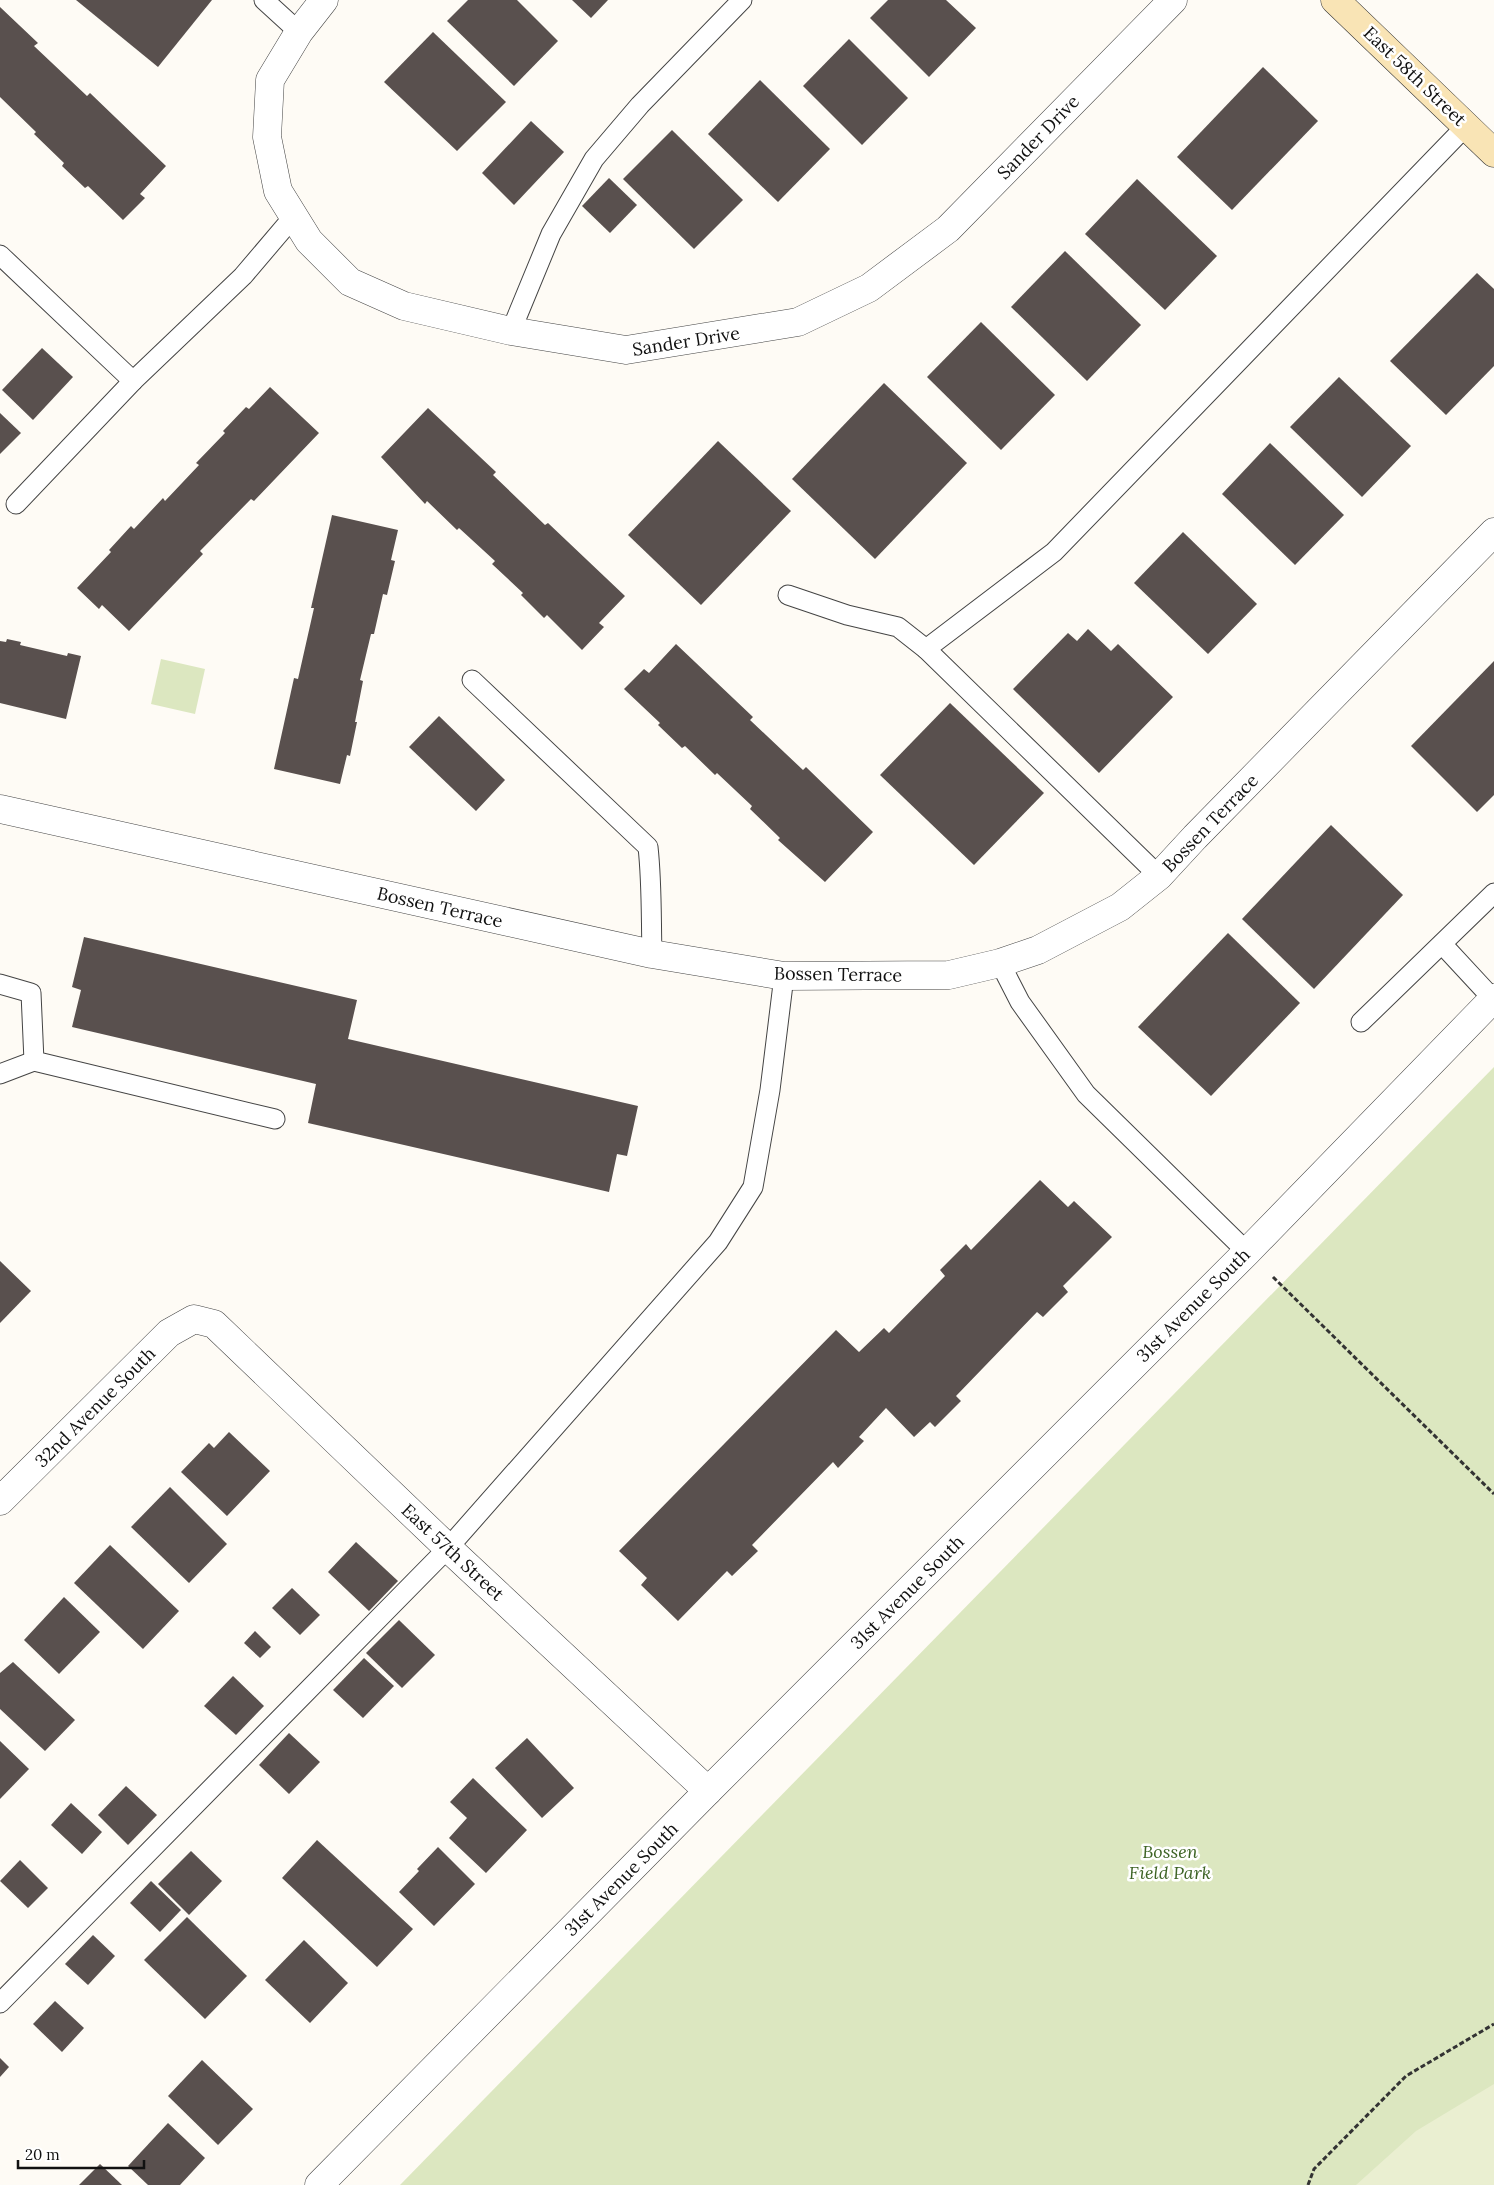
<svg xmlns="http://www.w3.org/2000/svg" width="1494" height="2185" font-family="Lora,serif">
	<style>
		.green { fill: #dce7c0 }
		.pitch { fill: #eaefd1 }
		.building { fill: #59504e }
		.lines { fill: none; stroke-linecap: round; stroke-linejoin: round }
		.lane-casing { stroke: #444; stroke-width: 21 }
		.street-casing { stroke: #444; stroke-width: 29 }
		.secondary-casing { stroke: #333; stroke-width: 29 }
		.path { stroke: #333; stroke-width: 3; stroke-dasharray: 5 2.5; stroke-linecap: butt }
		.lane { stroke: #fff; stroke-width: 19 }
		.street { stroke: #fff; stroke-width: 28 }
		.secondary { stroke: #f9e4b5; stroke-width: 28 }
		.labels { text-anchor: middle; dominant-baseline: central; stroke-width: 5; stroke-linejoin: round; paint-order: stroke }
		.street-label { font-size: 18px; fill: #111; stroke: #fff }
		.park-label { font-size: 18px; font-style: italic; fill: #3e6425; stroke: #fff }
	</style>
	<rect width="100%" height="100%" fill="#fefbf5"/>
	<g class="green">
		<path d="M 161,659 L 205,669 L 195,714 L 151,704 Z"/>
		<path d="M 1494,1067 L 1494,2185 L 400,2185 Z"/>
	</g>
	<path class="pitch" d="M 1494,2084 L 1494,2185 L 1356,2185 L 1416,2131 Z"/>
	<g class="building">
		<path d="M 76,0 L 212,0 L 158,67 Z"/>
		<path d="M 468,0 L 517,0 L 558,41 L 514,86 L 447,21 Z"/>
		<path d="M 572,0 L 608,0 L 591,18 Z"/>
		<path d="M 888,0 L 946,0 L 976,28 L 929,77 L 870,18 Z"/>
		<path d="M 0,7 L 38,43 L 34,46 L 87,96 L 90,93 L 166,166 L 140,194 L 145,198 L 123,220 L 88,186 L 85,188 L 62,166 L 64,163 L 34,134 L 36,132 L 0,97 Z"/>
		<path d="M 433,32 L 506,102 L 457,151 L 384,82 Z"/>
		<path d="M 849,39 L 908,98 L 862,145 L 803,86 Z"/>
		<path d="M 1263,67 L 1318,121 L 1232,210 L 1177,157 Z"/>
		<path d="M 760,80 L 830,149 L 778,202 L 708,134 Z"/>
		<path d="M 531,121 L 564,152 L 514,205 L 482,173 Z"/>
		<path d="M 672,130 L 743,200 L 694,249 L 623,179 Z"/>
		<path d="M 609,178 L 637,205 L 610,233 L 582,206 Z"/>
		<path d="M 1137,179 L 1217,256 L 1165,310 L 1085,234 Z"/>
		<path d="M 1065,251 L 1141,325 L 1087,381 L 1011,307 Z"/>
		<path d="M 1477,273 L 1494,289 L 1494,366 L 1446,415 L 1390,361 Z"/>
		<path d="M 981,322 L 1055,395 L 1001,450 L 927,377 Z"/>
		<path d="M 42,348 L 73,377 L 33,420 L 2,390 Z"/>
		<path d="M 1339,377 L 1411,446 L 1362,497 L 1290,427 Z"/>
		<path d="M 884,383 L 967,463 L 875,559 L 792,479 Z"/>
		<path d="M 270,387 L 319,433 L 254,501 L 251,499 L 200,551 L 203,554 L 129,631 L 102,605 L 99,609 L 77,588 L 111,552 L 109,550 L 131,526 L 134,529 L 163,498 L 165,501 L 199,465 L 196,463 L 225,433 L 223,431 L 246,407 L 249,409 Z"/>
		<path d="M 428,408 L 496,472 L 493,475 L 545,525 L 548,523 L 625,596 L 599,623 L 604,627 L 582,650 L 547,615 L 544,618 L 521,595 L 523,593 L 492,564 L 495,561 L 459,528 L 457,530 L 427,501 L 425,504 L 381,457 Z"/>
		<path d="M 0,413 L 21,433 L 0,454 Z"/>
		<path d="M 718,441 L 791,511 L 701,605 L 628,535 Z"/>
		<path d="M 1270,443 L 1344,515 L 1295,565 L 1222,494 Z"/>
		<path d="M 332,515 L 398,530 L 391,560 L 395,561 L 387,595 L 383,594 L 374,634 L 371,634 L 360,680 L 363,681 L 355,722 L 357,722 L 350,756 L 347,755 L 340,784 L 274,769 L 294,678 L 298,679 L 314,608 L 311,608 Z"/>
		<path d="M 1183,532 L 1257,604 L 1208,654 L 1134,583 Z"/>
		<path d="M 1088,629 L 1111,651 L 1118,644 L 1173,697 L 1099,773 L 1013,689 L 1068,633 L 1077,641 Z"/>
		<path d="M 7,639 L 21,642 L 20,645 L 67,656 L 68,653 L 81,656 L 66,719 L 0,703 L 0,641 L 6,642 Z"/>
		<path d="M 676,644 L 753,717 L 750,720 L 803,770 L 806,767 L 873,832 L 825,882 L 778,840 L 780,838 L 750,809 L 752,806 L 717,773 L 715,775 L 685,746 L 682,748 L 658,725 L 660,723 L 624,689 L 644,669 L 649,673 Z"/>
		<path d="M 1494,661 L 1494,795 L 1477,812 L 1411,746 Z"/>
		<path d="M 950,703 L 1044,793 L 974,865 L 880,775 Z"/>
		<path d="M 439,716 L 505,780 L 476,811 L 409,747 Z"/>
		<path d="M 1331,825 L 1403,895 L 1314,989 L 1242,919 Z"/>
		<path d="M 1228,933 L 1300,1003 L 1211,1096 L 1138,1027 Z"/>
		<path d="M 84,937 L 357,1000 L 348,1039 L 638,1106 L 627,1156 L 617,1154 L 609,1192 L 308,1123 L 316,1084 L 72,1027 L 81,990 L 72,987 Z"/>
		<path d="M 1040,1180 L 1068,1207 L 1074,1201 L 1112,1237 L 1063,1286 L 1068,1292 L 1043,1317 L 1037,1312 L 956,1396 L 961,1401 L 935,1427 L 930,1422 L 914,1437 L 886,1408 L 859,1437 L 864,1441 L 838,1468 L 833,1462 L 752,1545 L 758,1551 L 732,1576 L 727,1571 L 678,1621 L 641,1585 L 647,1578 L 619,1551 L 836,1330 L 859,1352 L 884,1328 L 889,1333 L 945,1276 L 940,1270 L 966,1244 L 971,1250 Z"/>
		<path d="M 0,1261 L 31,1291 L 0,1323 Z"/>
		<path d="M 229,1432 L 270,1471 L 227,1516 L 181,1472 L 209,1443 L 214,1448 Z"/>
		<path d="M 170,1487 L 227,1544 L 189,1583 L 131,1527 Z"/>
		<path d="M 356,1542 L 398,1581 L 369,1611 L 328,1572 Z"/>
		<path d="M 110,1545 L 179,1611 L 143,1649 L 74,1583 Z"/>
		<path d="M 292,1588 L 320,1615 L 300,1635 L 272,1608 Z"/>
		<path d="M 64,1597 L 100,1632 L 59,1674 L 24,1640 Z"/>
		<path d="M 399,1620 L 435,1655 L 402,1688 L 366,1653 Z"/>
		<path d="M 255,1631 L 271,1647 L 260,1658 L 244,1643 Z"/>
		<path d="M 364,1658 L 394,1686 L 363,1718 L 333,1690 Z"/>
		<path d="M 13,1662 L 75,1720 L 45,1751 L 0,1709 L 0,1673 Z"/>
		<path d="M 233,1676 L 264,1706 L 236,1735 L 204,1706 Z"/>
		<path d="M 289,1733 L 320,1762 L 289,1794 L 259,1765 Z"/>
		<path d="M 527,1738 L 574,1788 L 542,1818 L 495,1768 Z"/>
		<path d="M 0,1741 L 29,1769 L 0,1799 Z"/>
		<path d="M 473,1778 L 527,1830 L 486,1873 L 449,1838 L 467,1818 L 450,1802 Z"/>
		<path d="M 126,1786 L 157,1815 L 128,1845 L 98,1815 Z"/>
		<path d="M 71,1803 L 102,1832 L 82,1854 L 51,1825 Z"/>
		<path d="M 317,1840 L 413,1929 L 377,1967 L 282,1878 Z"/>
		<path d="M 438,1847 L 475,1884 L 434,1926 L 399,1892 L 419,1871 L 417,1869 Z"/>
		<path d="M 191,1851 L 222,1881 L 189,1915 L 158,1884 Z"/>
		<path d="M 20,1860 L 48,1888 L 28,1908 L 0,1881 Z"/>
		<path d="M 151,1881 L 181,1910 L 160,1932 L 130,1903 Z"/>
		<path d="M 187,1917 L 247,1976 L 205,2019 L 144,1960 Z"/>
		<path d="M 93,1935 L 115,1956 L 88,1985 L 65,1964 Z"/>
		<path d="M 304,1940 L 348,1983 L 310,2023 L 265,1980 Z"/>
		<path d="M 55,2001 L 84,2028 L 62,2052 L 33,2024 Z"/>
		<path d="M 0,2058 L 9,2067 L 0,2077 Z"/>
		<path d="M 202,2060 L 253,2109 L 218,2145 L 168,2096 Z"/>
		<path d="M 168,2123 L 205,2158 L 180,2185 L 148,2185 L 128,2166 Z"/>
		<path d="M 100,2164 L 122,2185 L 79,2185 Z"/>
	</g>
	<g class="lines">
		<g class="lane-casing">
			<g id="lane">
				<path d="M 264,0 L 299,32"/>
				<path d="M 0,255 L 133,381"/>
				<path d="M 511,331 L 551,234 L 594,159 L 640,105 L 742,0"/>
				<path d="M 16,504 L 133,381 L 243,276 L 294,216"/>
				<path d="M 788,595 L 847,615 L 898,627 L 926,649"/>
				<path d="M 472,680 L 648,847 C 652,883 651,918 652,954"/>
				<path d="M 1159,876 L 926,649 L 1054,552 L 1466,126"/>
				<path d="M 1442,944 L 1493,999"/>
				<path d="M 1000,963 L 1020,1002 L 1086,1094 L 1247,1252"/>
				<path d="M 0,984 L 31,993 L 34,1061 L 275,1119"/>
				<path d="M 1361,1022 L 1494,893"/>
				<path d="M 0,1074 L 34,1061"/>
				<path d="M 0,2003 L 448,1548 L 718,1242 L 753,1187 L 770,1090 L 784,976"/>
			</g>
		</g>
		<g class="street-casing">
			<g id="street">
				<path d="M 324,0 L 299,32 L 270,80 L 267,137 L 278,191 L 309,241 L 350,282 L 404,306 L 511,331 L 626,350 L 798,322 L 869,288 L 948,229 L 1173,0"/>
				<path d="M 0,809 L 652,954 L 784,976 L 949,975 L 1000,963 L 1038,950 L 1120,907 L 1159,876 L 1195,837 L 1494,532"/>
				<path d="M 0,1501 L 169,1333 L 194,1319 L 214,1324 L 448,1548 L 708,1791"/>
				<path d="M 319,2185 L 708,1791 L 1247,1252 L 1494,998"/>
			</g>
		</g>
		<g class="secondary-casing">
			<path id="secondary" d="M 1335,0 L 1494,153"/>
		</g>
		<g class="path">
			<path d="M 1273,1277 L 1494,1494"/>
			<path d="M 1308,2185 L 1314,2169 L 1406,2076 L 1494,2024"/>
		</g>
		<use href="#lane" class="lane"/>
		<use href="#street" class="street"/>
		<use href="#secondary" class="secondary"/>
	</g>
	<g class="labels">
		<g class="street-label">
			<text transform="translate(1415 76) rotate(44)">East 58th Street</text>
			<text transform="translate(1038 137) rotate(-46)">Sander Drive</text>
			<text transform="translate(686 341) rotate(-9)">Sander Drive</text>
			<text transform="translate(1210 823) rotate(-46)">Bossen Terrace</text>
			<text transform="translate(440 907) rotate(13)">Bossen Terrace</text>
			<text transform="translate(838 974) rotate(1)">Bossen Terrace</text>
			<text transform="translate(1193 1305) rotate(-45)">31st Avenue South</text>
			<text transform="translate(95 1407) rotate(-45)">32nd Avenue South</text>
			<text transform="translate(453 1552) rotate(43)">East 57th Street</text>
			<text transform="translate(907 1592) rotate(-45)">31st Avenue South</text>
			<text transform="translate(621 1879) rotate(-45)">31st Avenue South</text>
		</g>
		<g class="park-label">
			<text x="1170" y="1851">Bossen<tspan x="1170" dy="21">Field Park</tspan></text>
		</g>
	</g>
	<path d="M18 2160v8h126v-8" fill="none" stroke="#111111" stroke-width="2.5"/>
	<text x="25" y="2160" font-size="15" fill="#111111" stroke="#ffffff" stroke-width="4" paint-order="stroke">20 m</text>
</svg>
